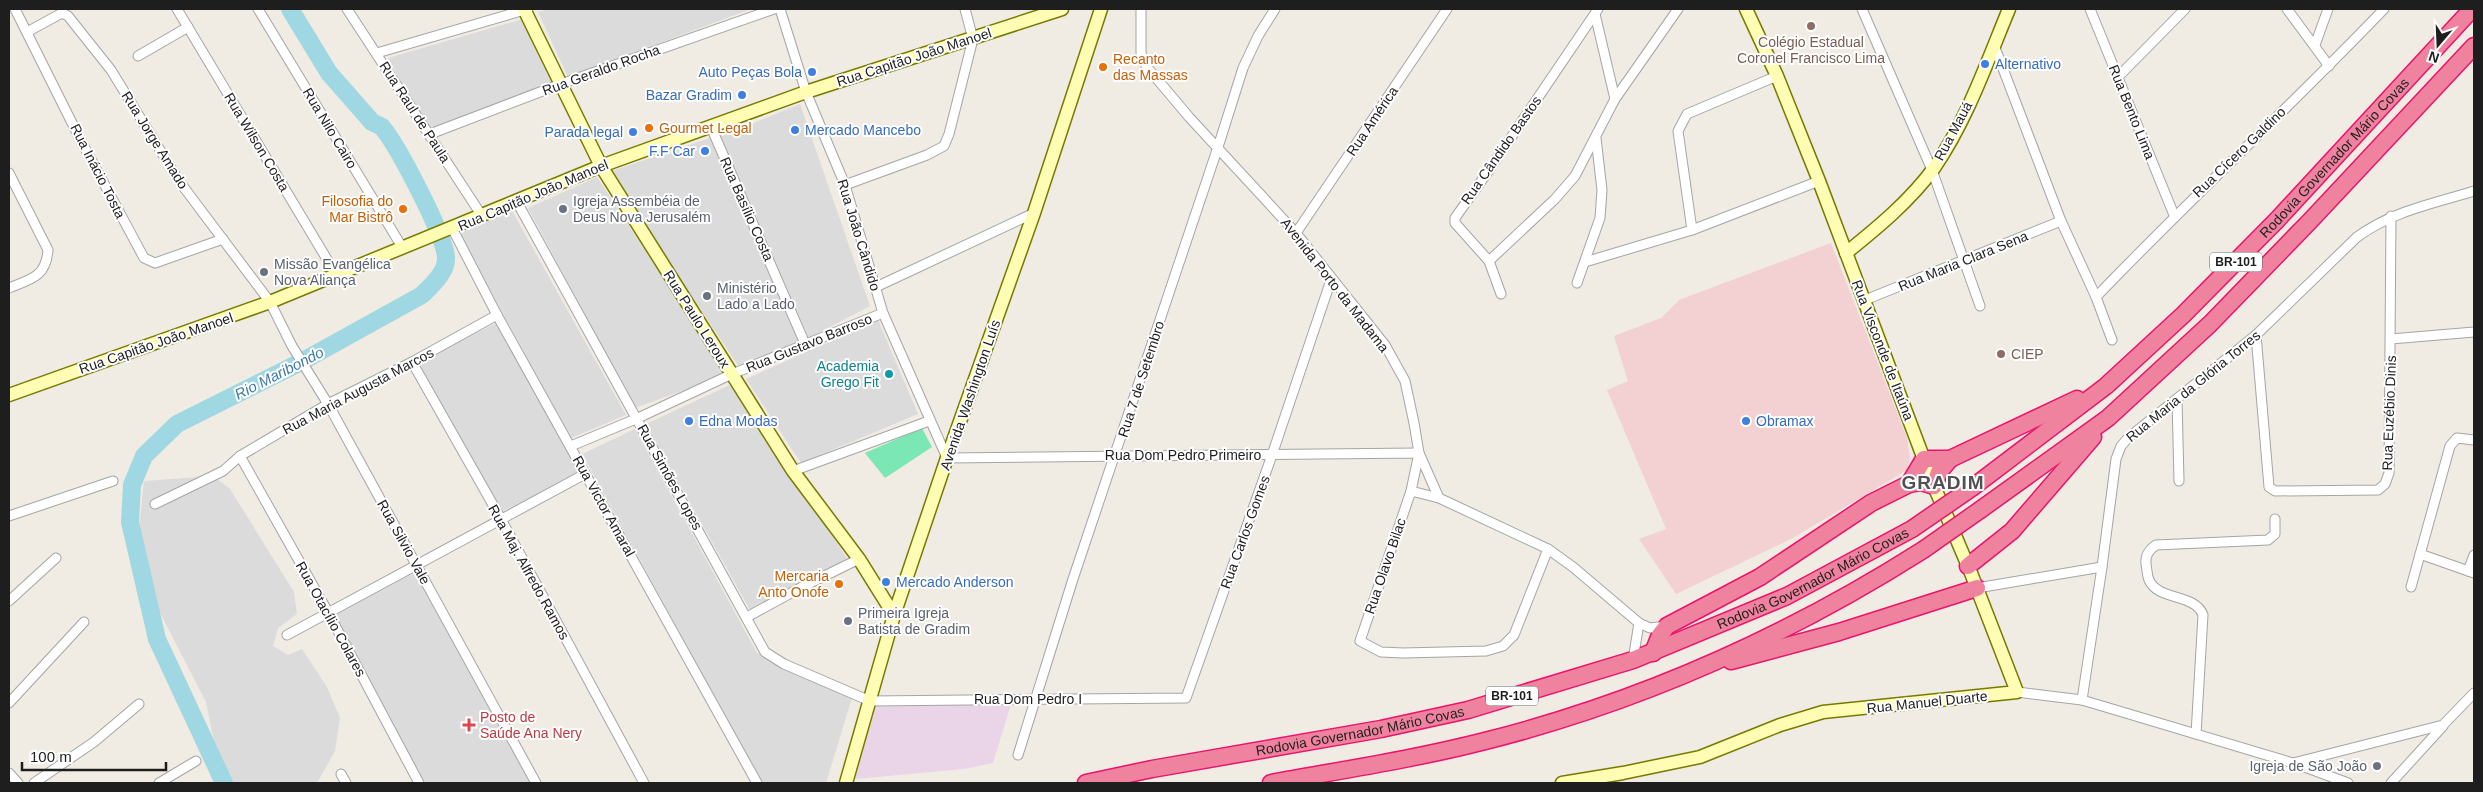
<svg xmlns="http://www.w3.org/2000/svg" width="2483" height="792" font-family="Arial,sans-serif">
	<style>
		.residential { fill: #dcdbdb }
		.commercial { fill: #f3d1d2 }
		.industrial { fill: #ead5e8 }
		.pitch { fill: #7ae7b5 }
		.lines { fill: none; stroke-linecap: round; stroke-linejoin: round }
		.river { stroke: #9fd8e2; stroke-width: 18 }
		.street-casing { stroke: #a5a5a5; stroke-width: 11 }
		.secondary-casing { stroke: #767b00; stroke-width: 15 }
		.highway-casing { stroke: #ec136d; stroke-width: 19 }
		.street { stroke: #fff; stroke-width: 9 }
		.secondary { stroke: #fffdb3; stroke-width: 12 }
		.highway { stroke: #ef839f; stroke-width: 16 }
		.highway-bridge-casing { stroke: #ec136d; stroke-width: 19; stroke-linecap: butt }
		.highway-bridge { stroke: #ef839f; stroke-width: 16 }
		.education-dot { fill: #8d6e63; stroke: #fff; stroke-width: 2 }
		.shop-dot { fill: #3f7fe0; stroke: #fff; stroke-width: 2 }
		.food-dot { fill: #e8710a; stroke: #fff; stroke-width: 2 }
		.worship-dot { fill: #6b7280; stroke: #fff; stroke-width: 2 }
		.culture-dot { fill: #0f9aa8; stroke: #fff; stroke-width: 2 }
		.health-dot { fill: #e0444e; stroke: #fff; stroke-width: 2 }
		.labels { text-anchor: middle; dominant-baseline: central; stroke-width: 4; stroke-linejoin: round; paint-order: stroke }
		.shield { fill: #fff; stroke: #626262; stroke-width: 1 }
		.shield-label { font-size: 12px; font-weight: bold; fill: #1e1e1e }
		.education-label { font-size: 14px; fill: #785e54; stroke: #fff }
		.street-label { font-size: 14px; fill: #1e1e1e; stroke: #fff }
		.food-label { font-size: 14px; fill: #c56008; stroke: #fff; text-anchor: start }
		.shop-label { font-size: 14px; fill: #366cbe; stroke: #fff; text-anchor: start }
		.worship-label { font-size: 14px; fill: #5b616d; stroke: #fff; text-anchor: start }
		.culture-label { font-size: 14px; fill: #0d838f; stroke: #fff; text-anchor: end }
		.health-label { font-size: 14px; fill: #be3a42; stroke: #fff; text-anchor: start }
		.water-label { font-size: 15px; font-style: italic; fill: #3c79a7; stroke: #fff }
		.district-label { font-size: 19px; font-weight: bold; letter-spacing: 1px; fill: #515151; stroke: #fff }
	</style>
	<rect width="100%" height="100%" fill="#f0ebe3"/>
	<g class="residential">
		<path d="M 548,9 L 751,9 L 568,77 L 538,12 Z"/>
		<path d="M 523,19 L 553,85 L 429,132 L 388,58 Z"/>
		<path d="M 800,104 L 870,306 L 809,338 L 720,137 Z"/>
		<path d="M 710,138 L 800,341 L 739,367 L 609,172 Z"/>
		<path d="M 597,177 L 726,375 L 635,408 L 528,208 Z"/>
		<path d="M 511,209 L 626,415 L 571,438 L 458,231 Z"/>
		<path d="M 878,320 L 918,414 L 801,463 L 746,379 Z"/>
		<path d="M 497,323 L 580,474 L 500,512 L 417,361 Z"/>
		<path d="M 734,383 L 848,560 L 750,610 L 646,424 Z"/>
		<path d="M 635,429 L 757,653 L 852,698 L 826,783 L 762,783 L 582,454 Z"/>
		<path d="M 213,476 L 230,489 L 294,592 L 297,614 L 278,628 L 273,646 L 288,655 L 302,649 L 327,687 L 340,718 L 335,751 L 317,783 L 231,783 L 215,747 L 206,702 L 155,603 L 139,529 L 144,481 Z"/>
		<path d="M 418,566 L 533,783 L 422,783 L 331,612 Z"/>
	</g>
	<path class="commercial" d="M 1831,243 L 1907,438 L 1910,458 L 1907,470 L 1791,539 L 1676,594 L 1639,539 L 1666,529 L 1607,390 L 1628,381 L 1614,336 L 1661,318 L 1679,300 Z"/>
	<path class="industrial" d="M 1012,701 L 993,763 L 964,769 L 855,779 L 876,704 Z"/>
	<path class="pitch" d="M 922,428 L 932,447 L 885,478 L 865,453 Z"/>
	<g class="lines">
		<path class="river" d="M 224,783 L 157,639 L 130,522 L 132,485 L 144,456 L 177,424 L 301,362 L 422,295 C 432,285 447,272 446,257 C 444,234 398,146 382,127 C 379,125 375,124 372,122 L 329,73 L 290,9"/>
		<g class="street-casing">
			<g id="street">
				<path d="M 15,9 L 79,137 L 144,258 L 155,263 L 223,239"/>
				<path d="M 177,9 L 337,276"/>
				<path d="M 258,9 L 402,247"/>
				<path d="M 347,9 L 482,216"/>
				<path d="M 780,9 L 806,92 L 845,185 L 883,313 L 947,458 L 1419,453 L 1439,498"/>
				<path d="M 1141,9 L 1141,53 L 1146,66 L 1189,117 L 1296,233 L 1385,345 L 1405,381 L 1414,423 L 1419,453 L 1411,491 L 1439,498 L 1548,549 L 1573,567 L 1639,623 L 1650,628 L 1666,626"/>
				<path d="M 1598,9 L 1487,173 L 1455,218 L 1455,223 L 1489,261 L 1555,199 L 1575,176 L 1615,99 L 1678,9"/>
				<path d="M 1862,9 L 1932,170 L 1980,306"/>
				<path d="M 2090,9 L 2174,215"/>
				<path d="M 2287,9 L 2329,66"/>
				<path d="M 1595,14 L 1615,99"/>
				<path d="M 27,32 L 62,13 L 68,16 L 111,70 L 179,181 L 270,302 L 292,346 L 328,404 L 536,783"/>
				<path d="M 1994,45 L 2061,221 L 2096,297 L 2112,340"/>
				<path d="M 2315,45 L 2328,9"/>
				<path d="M 377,53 L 528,9"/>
				<path d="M 138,56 L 188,27"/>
				<path d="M 2118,77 L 2185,9"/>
				<path d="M 711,127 L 806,346"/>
				<path d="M 430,134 L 561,84 L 774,9"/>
				<path d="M 9,173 L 48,250 C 46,277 31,279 9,288"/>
				<path d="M 845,185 L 927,155 L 944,146 L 949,134 L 973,39 L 965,9"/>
				<path d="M 517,202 L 765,652 L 784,664 L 870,701 L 1186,698 L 1272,455 L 1331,280"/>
				<path d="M 452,228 L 497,315 L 757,783"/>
				<path d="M 1692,230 L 1678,131 L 1687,114 L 1777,76"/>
				<path d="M 1296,233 L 1447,9"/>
				<path d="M 1489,261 L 1501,294"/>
				<path d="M 1585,262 L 1692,230 L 1819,181"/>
				<path d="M 1577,283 L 1600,218 L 1602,190 L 1596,138"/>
				<path d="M 876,287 L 1034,213"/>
				<path d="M 2096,297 C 2190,199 2290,107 2384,9"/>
				<path d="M 1865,300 L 2061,221"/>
				<path d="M 2256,335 L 2269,487 L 2275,491 L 2378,490 L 2385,484 L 2389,473 L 2391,216"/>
				<path d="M 2391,339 L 2474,332"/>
				<path d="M 412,362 L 501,519 L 644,783"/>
				<path d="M 2177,399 L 2179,481"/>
				<path d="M 571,446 L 638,418 L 732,374 L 883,313"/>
				<path d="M 240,456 L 329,614 L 419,783"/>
				<path d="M 793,471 L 929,421"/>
				<path d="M 1411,491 L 1360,641 L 1381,652 L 1403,653 L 1486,651 L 1503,646 L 1514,635 L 1548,549"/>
				<path d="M 155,504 L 223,471 L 240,456 L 328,404 L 412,362 L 497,315"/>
				<path d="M 9,516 L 113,481"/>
				<path d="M 2420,554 L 2474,573"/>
				<path d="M 2468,571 L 2474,555"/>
				<path d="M 2411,587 L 2450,446 L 2457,438 L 2474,440"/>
				<path d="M 1977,588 L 2102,567"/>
				<path d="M 9,601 L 56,558"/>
				<path d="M 747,617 L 802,587 L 859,559"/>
				<path d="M 287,635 L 585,474"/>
				<path d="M 1633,660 L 1639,623"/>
				<path d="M 2017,692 L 2082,700 L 2293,763 L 2443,725 L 2474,693"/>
				<path d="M 2082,700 L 2102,567 L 2116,459 L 2121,446 L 2128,438 L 2256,335 L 2357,237 C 2393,211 2432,204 2474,191"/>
				<path d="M 9,703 L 84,622"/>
				<path d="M 2196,734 L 2203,615 C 2195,593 2158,601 2149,580 C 2147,575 2147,569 2146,564 C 2145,555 2149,550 2156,545 L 2268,540 L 2275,534 L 2275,519"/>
				<path d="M 1018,755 L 1073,579 L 1218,147 L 1243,68 L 1258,36 L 1275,9"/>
				<path d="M 2294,763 L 2348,783"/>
				<path d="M 9,773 L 18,783"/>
				<path d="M 341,774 L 346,783"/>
				<path d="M 34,783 L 94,742 L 139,704"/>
				<path d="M 159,783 L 196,761"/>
				<path d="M 2391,783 L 2443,726"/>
			</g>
		</g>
		<g class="secondary-casing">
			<g id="secondary">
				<path d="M 524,9 L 601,166 L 793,471 L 859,559 L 894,615"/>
				<path d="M 1846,253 C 1877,228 1910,201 1934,168 C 1967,120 1987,62 2009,9"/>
				<path d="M 9,395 L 270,302 L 601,166 L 806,92 L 1062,9"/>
				<path d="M 846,783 L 894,615 L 947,458 L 1034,213 L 1101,9"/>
				<path d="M 1562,783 L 1623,773 L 1700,757 L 1780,725 L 1823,712 L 2017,692 L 1971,573 L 1934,486 L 1819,181 L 1777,76 L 1746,9"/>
			</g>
		</g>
		<g class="highway-casing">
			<g id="highway">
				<path d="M 1909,484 L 1921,482 L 1934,486 L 1939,472 L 1950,459"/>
				<path id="s1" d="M 1973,487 L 2106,386 L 2183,315 L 2277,220 L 2472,9"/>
				<path d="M 1980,510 L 2108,418 L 2210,324 L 2310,221 L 2474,46"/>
				<path d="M 1968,566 L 2012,531 L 2093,437"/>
				<path d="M 1653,653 L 1660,635 L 1667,626 L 1760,577 L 1871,503 L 1909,484 L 1924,459 L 1950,459 L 2077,399"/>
				<path d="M 1731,661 L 1839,632 L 1977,588"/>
				<path id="s2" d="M 1086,783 L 1152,769 L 1381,729 L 1468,710 L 1633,660 L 1787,596 L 1912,529"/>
				<path d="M 1271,783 C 1342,770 1415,759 1485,741 C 1640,702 1789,635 1923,550"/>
			</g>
		</g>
		<use href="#street" class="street"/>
		<use href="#secondary" class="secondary"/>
		<use href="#highway" class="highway"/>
		<g class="highway-bridge-casing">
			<g id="highway-bridge">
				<path d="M 1912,529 L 1973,487"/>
				<path d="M 1923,550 L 1980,510"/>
			</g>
		</g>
		<use href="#highway-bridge" class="highway-bridge"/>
	</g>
	<g class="education-dot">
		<circle cx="1811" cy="26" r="5"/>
		<circle cx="2001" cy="354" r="5"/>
	</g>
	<g class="shop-dot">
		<circle cx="1985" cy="64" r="5"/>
		<circle cx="812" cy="72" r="5"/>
		<circle cx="742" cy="95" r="5"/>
		<circle cx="795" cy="130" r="5"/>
		<circle cx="633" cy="132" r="5"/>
		<circle cx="705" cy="151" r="5"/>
		<circle cx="689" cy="421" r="5"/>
		<circle cx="1746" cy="421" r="5"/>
		<circle cx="886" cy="582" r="5"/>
	</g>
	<g class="food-dot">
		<circle cx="1103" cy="67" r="5"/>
		<circle cx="649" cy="128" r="5"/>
		<circle cx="403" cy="209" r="5"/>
		<circle cx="839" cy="584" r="5"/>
	</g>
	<g class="worship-dot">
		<circle cx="563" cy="209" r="5"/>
		<circle cx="264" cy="272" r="5"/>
		<circle cx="707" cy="296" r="5"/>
		<circle cx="848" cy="621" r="5"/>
		<circle cx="2377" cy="766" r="5"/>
	</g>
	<circle class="culture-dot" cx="889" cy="374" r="5"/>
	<path class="health-dot" d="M466.5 717.5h5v5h5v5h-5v5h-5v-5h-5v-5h5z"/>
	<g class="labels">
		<g class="shield">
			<rect x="2210" y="252.5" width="52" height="19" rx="4"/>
			<rect x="1486" y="686.5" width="52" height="19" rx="4"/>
		</g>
		<g class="shield-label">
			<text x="2236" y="262">BR-101</text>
			<text x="1512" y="696">BR-101</text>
		</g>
		<g class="education-label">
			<text x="1811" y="42">Colégio Estadual<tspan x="1811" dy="16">Coronel Francisco Lima</tspan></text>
			<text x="2011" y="354" text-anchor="start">CIEP</text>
		</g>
		<g class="street-label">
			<text transform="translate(914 57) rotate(-18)">Rua Capitão João Manoel</text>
			<text transform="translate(601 70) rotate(-20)">Rua Geraldo Rocha</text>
			<text transform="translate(415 112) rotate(57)">Rua Raul de Paula</text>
			<text transform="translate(2132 112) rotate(68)">Rua Bento Lima</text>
			<text transform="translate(1372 121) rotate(-56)">Rua América</text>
			<text transform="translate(330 128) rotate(59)">Rua Nilo Cairo</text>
			<text transform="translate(1953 131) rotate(-62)">Rua Mauá</text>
			<text transform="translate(155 140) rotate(58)">Rua Jorge Amado</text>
			<text transform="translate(257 142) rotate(59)">Rua Wilson Costa</text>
			<text transform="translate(1501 150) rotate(-55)">Rua Cândido Bastos</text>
			<text transform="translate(2239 152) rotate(-44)">Rua Cícero Galdino</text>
			<text stroke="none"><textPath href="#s1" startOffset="490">Rodovia Governador Mário Covas</textPath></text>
			<text transform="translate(98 171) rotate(63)">Rua Inácio Tosta</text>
			<text transform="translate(533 195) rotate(-23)">Rua Capitão João Manoel</text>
			<text transform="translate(747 209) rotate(66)">Rua Basílio Costa</text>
			<text transform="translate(859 235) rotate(73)">Rua João Cândido</text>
			<text transform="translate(1963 261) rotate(-22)">Rua Maria Clara Sena</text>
			<text transform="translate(1335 285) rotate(52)">Avenida Porto da Madama</text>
			<text transform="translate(697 319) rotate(58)">Rua Paulo Leroux</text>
			<text transform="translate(156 343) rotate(-19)">Rua Capitão João Manoel</text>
			<text transform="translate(809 343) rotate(-22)">Rua Gustavo Barroso</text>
			<text transform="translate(1883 350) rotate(69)">Rua Visconde de Itaúna</text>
			<text transform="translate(1141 379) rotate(-72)">Rua 7 de Setembro</text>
			<text transform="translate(2193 386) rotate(-39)">Rua Maria da Glória Torres</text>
			<text transform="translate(358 391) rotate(-28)">Rua Maria Augusta Marcos</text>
			<text transform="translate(970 395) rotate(-71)">Avenida Washington Luís</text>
			<text transform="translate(2389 413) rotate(-88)">Rua Euzébio Dinis</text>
			<text x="1183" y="455">Rua Dom Pedro Primeiro</text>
			<text transform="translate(670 477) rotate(61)">Rua Simões Lopes</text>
			<text transform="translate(604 506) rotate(61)">Rua Victor Amaral</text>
			<text transform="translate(1245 532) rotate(-70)">Rua Carlos Gomes</text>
			<text transform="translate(404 542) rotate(61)">Rua Silvio Vale</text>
			<text transform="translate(1385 566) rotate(-71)">Rua Olavo Bilac</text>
			<text transform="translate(529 572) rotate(61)">Rua Maj. Alfredo Ramos</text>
			<text stroke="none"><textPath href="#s2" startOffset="759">Rodovia Governador Mário Covas</textPath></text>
			<text transform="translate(331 619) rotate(61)">Rua Otacílio Colares</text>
			<text x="1028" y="699">Rua Dom Pedro I</text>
			<text transform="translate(1927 702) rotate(-6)">Rua Manuel Duarte</text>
			<text stroke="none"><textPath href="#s2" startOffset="279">Rodovia Governador Mário Covas</textPath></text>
		</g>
		<g class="food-label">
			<text x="1113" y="59">Recanto<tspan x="1113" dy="16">das Massas</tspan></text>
			<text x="659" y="128">Gourmet Legal</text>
			<text x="393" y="201" text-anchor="end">Filosofia do<tspan x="393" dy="16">Mar Bistrô</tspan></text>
			<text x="829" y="576" text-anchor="end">Mercaria<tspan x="829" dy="16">Anto Onofe</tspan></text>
		</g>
		<g class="shop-label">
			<text x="1995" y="64">Alternativo</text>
			<text x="802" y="72" text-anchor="end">Auto Peças Bola</text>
			<text x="732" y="95" text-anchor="end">Bazar Gradim</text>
			<text x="805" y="130">Mercado Mancebo</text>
			<text x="623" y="132" text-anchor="end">Parada legal</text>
			<text x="695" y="151" text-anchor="end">F.F Car</text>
			<text x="699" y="421">Edna Modas</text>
			<text x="1756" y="421">Obramax</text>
			<text x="896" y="582">Mercado Anderson</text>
		</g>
		<g class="worship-label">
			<text x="573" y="201">Igreja Assembéia de<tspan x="573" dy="16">Deus Nova Jerusalém</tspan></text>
			<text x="274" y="264">Missão Evangélica<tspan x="274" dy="16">Nova Aliança</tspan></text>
			<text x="717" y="288">Ministério<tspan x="717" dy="16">Lado a Lado</tspan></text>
			<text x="858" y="613">Primeira Igreja<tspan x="858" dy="16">Batista de Gradim</tspan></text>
			<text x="2367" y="766" text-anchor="end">Igreja de São João</text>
		</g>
		<g class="culture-label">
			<text x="879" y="366">Academia<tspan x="879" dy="16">Grego Fit</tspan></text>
		</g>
		<g class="health-label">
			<text x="480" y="717">Posto de<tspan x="480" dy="16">Saúde Ana Nery</tspan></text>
		</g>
		<g class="water-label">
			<text transform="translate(279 373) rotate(-27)">Rio Maribondo</text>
		</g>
		<g class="district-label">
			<text x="1943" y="482">GRADIM</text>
		</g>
	</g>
	<rect width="2483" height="792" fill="none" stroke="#1e1e1e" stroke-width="20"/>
	<g transform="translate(2438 45) rotate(199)" stroke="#ffffff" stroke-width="4" paint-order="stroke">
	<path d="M0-4L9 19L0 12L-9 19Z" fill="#1e1e1e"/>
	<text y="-8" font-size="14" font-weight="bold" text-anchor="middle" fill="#1e1e1e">N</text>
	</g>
	<path d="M22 762v8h144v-8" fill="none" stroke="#1e1e1e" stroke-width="2.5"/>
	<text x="30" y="762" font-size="15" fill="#1e1e1e" stroke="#ffffff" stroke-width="4" paint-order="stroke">100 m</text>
</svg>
